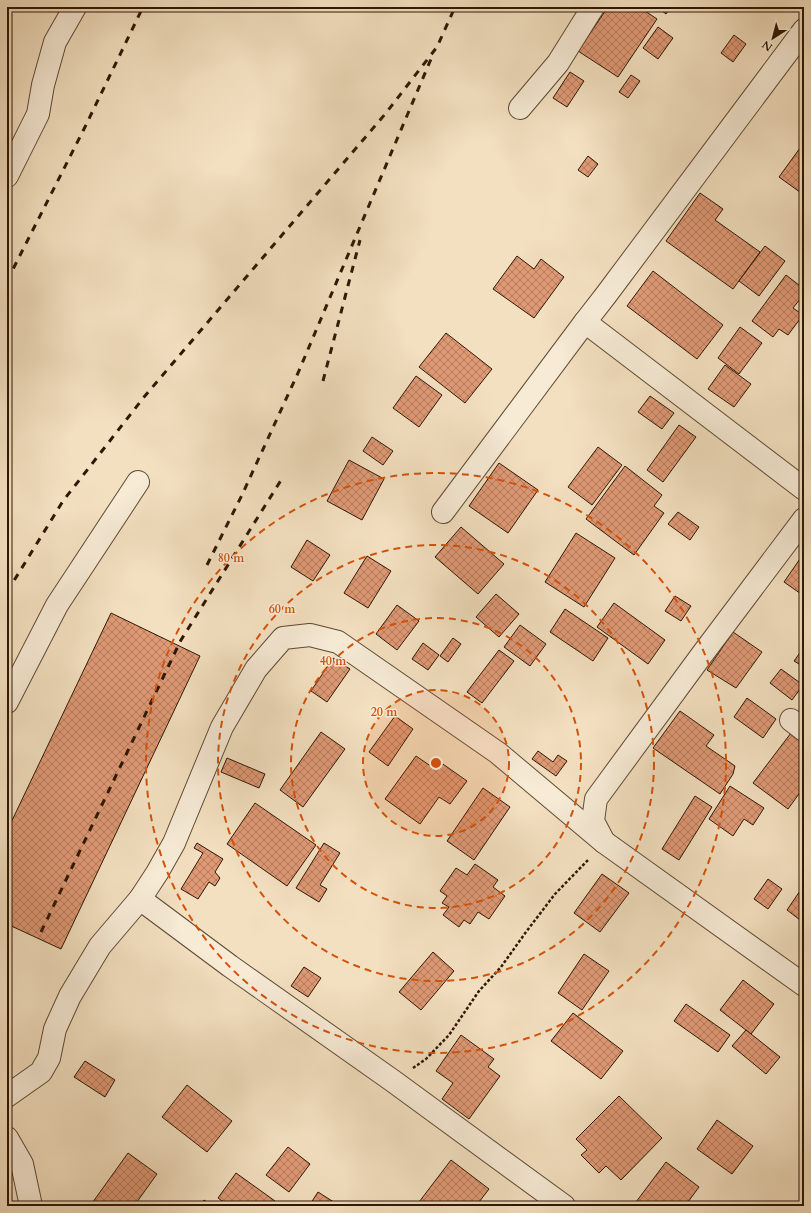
<svg xmlns="http://www.w3.org/2000/svg" width="811" height="1213" font-family="Cardo,serif">
	<style>
		.building { fill: url(#building-cross-hatch); stroke: #2e1704 }
		.lines { fill: none; stroke-linecap: round; stroke-linejoin: round }
		.minor-casing { stroke: #5f4933; stroke-width: 24 }
		.path { stroke: #2e1704; stroke-width: 2.5; stroke-dasharray: 3 2; stroke-linecap: butt }
		.minor { stroke: #f7ebd6; stroke-width: 22 }
		.rail { stroke: #2e1704; stroke-width: 3; stroke-dasharray: 7 7; stroke-linecap: butt }
		.ring { fill: none; stroke: #d5520b; stroke-width: 2; stroke-dasharray: 7 5 }
		.centre { fill: #d5520b; stroke: #f7ebd6; stroke-width: 2 }
		.ring-label { font-size: 12px; text-anchor: middle; font-weight: bold; fill: #d5520b; stroke: #f7ebd6; stroke-width: 3; stroke-linejoin: round; paint-order: stroke }
	</style>
	<defs>
		<pattern id="building-cross-hatch" width="8" height="8" patternUnits="userSpaceOnUse"><rect width="8" height="8" fill="#df9975"/><path d="M0 0l8 8M0 8l8-8" fill="none" stroke="#b57c5e"/></pattern>
	</defs>
	<rect width="100%" height="100%" fill="#f3e0c0"/>
	<filter id="stains"><feTurbulence type="fractalNoise" baseFrequency=".005" numOctaves="4"/><feColorMatrix values="0 0 0 0 .2 0 0 0 0 .09 0 0 0 0 .02 0 0 0 .5 -.17"/></filter>
	<radialGradient id="worn" r=".72"><stop offset=".6" stop-color="#630" stop-opacity="0"/><stop offset="1" stop-color="#630" stop-opacity=".3"/></radialGradient>
	<g class="building">
		<path d="M 608,7 L 639,7 L 657,19 L 618,77 L 578,51 Z"/>
		<path d="M 657,7 L 671,7 L 666,14 Z"/>
		<path d="M 658,27 L 673,38 L 658,59 L 643,48 Z"/>
		<path d="M 734,35 L 746,44 L 733,62 L 721,53 Z"/>
		<path d="M 570,72 L 584,81 L 567,107 L 553,98 Z"/>
		<path d="M 631,75 L 640,81 L 628,98 L 619,92 Z"/>
		<path d="M 800,148 L 804,151 L 804,195 L 779,177 Z"/>
		<path d="M 588,156 L 598,164 L 588,177 L 578,170 Z"/>
		<path d="M 700,193 L 723,209 L 715,220 L 760,252 L 733,289 L 666,241 Z"/>
		<path d="M 765,246 L 785,261 L 759,296 L 739,281 Z"/>
		<path d="M 517,256 L 534,269 L 541,259 L 564,277 L 534,318 L 493,289 Z"/>
		<path d="M 653,271 L 723,325 L 697,359 L 627,306 Z"/>
		<path d="M 786,275 L 804,289 L 804,294 L 793,308 L 803,315 L 788,335 L 779,329 L 773,337 L 752,321 Z"/>
		<path d="M 740,327 L 762,343 L 739,374 L 718,358 Z"/>
		<path d="M 446,333 L 492,369 L 465,403 L 419,367 Z"/>
		<path d="M 725,365 L 751,384 L 734,407 L 708,389 Z"/>
		<path d="M 416,376 L 442,395 L 419,427 L 393,408 Z"/>
		<path d="M 650,396 L 674,413 L 662,429 L 638,412 Z"/>
		<path d="M 679,425 L 696,437 L 663,482 L 647,470 Z"/>
		<path d="M 372,437 L 393,451 L 383,465 L 363,451 Z"/>
		<path d="M 598,447 L 622,465 L 592,505 L 568,487 Z"/>
		<path d="M 349,460 L 384,479 L 362,520 L 327,501 Z"/>
		<path d="M 499,463 L 538,490 L 508,533 L 469,506 Z"/>
		<path d="M 625,466 L 662,495 L 654,506 L 664,513 L 634,555 L 586,519 Z"/>
		<path d="M 678,512 L 699,527 L 690,540 L 668,524 Z"/>
		<path d="M 461,527 L 504,564 L 478,594 L 435,557 Z"/>
		<path d="M 576,533 L 615,558 L 584,607 L 545,582 Z"/>
		<path d="M 307,540 L 330,555 L 313,581 L 291,567 Z"/>
		<path d="M 804,553 L 804,596 L 784,582 Z"/>
		<path d="M 367,556 L 391,571 L 368,608 L 344,593 Z"/>
		<path d="M 496,594 L 519,614 L 499,637 L 476,617 Z"/>
		<path d="M 675,596 L 691,606 L 681,621 L 665,611 Z"/>
		<path d="M 614,603 L 665,640 L 648,664 L 597,627 Z"/>
		<path d="M 397,605 L 419,621 L 397,650 L 376,634 Z"/>
		<path d="M 565,609 L 608,638 L 593,661 L 550,632 Z"/>
		<path d="M 111,613 L 200,656 L 61,949 L 7,924 L 7,831 Z"/>
		<path d="M 520,625 L 546,644 L 530,666 L 504,647 Z"/>
		<path d="M 733,632 L 762,652 L 736,688 L 707,670 Z"/>
		<path d="M 453,638 L 461,644 L 448,662 L 440,656 Z"/>
		<path d="M 423,643 L 439,655 L 428,670 L 412,659 Z"/>
		<path d="M 804,647 L 804,667 L 794,661 Z"/>
		<path d="M 499,650 L 514,661 L 482,703 L 467,692 Z"/>
		<path d="M 333,658 L 350,669 L 327,702 L 311,691 Z"/>
		<path d="M 781,669 L 803,685 L 792,700 L 770,683 Z"/>
		<path d="M 747,698 L 776,719 L 763,738 L 734,717 Z"/>
		<path d="M 680,711 L 714,735 L 706,746 L 735,766 L 733,774 L 720,794 L 653,748 Z"/>
		<path d="M 395,716 L 413,729 L 388,766 L 369,752 Z"/>
		<path d="M 321,732 L 345,749 L 303,807 L 280,790 Z"/>
		<path d="M 791,733 L 804,742 L 804,787 L 788,809 L 753,783 Z"/>
		<path d="M 538,751 L 553,762 L 558,755 L 567,761 L 556,776 L 532,759 Z"/>
		<path d="M 416,756 L 435,769 L 440,762 L 467,781 L 450,804 L 439,797 L 420,824 L 385,799 Z"/>
		<path d="M 227,758 L 265,774 L 259,788 L 221,772 Z"/>
		<path d="M 730,786 L 764,808 L 753,825 L 744,819 L 733,836 L 709,819 Z"/>
		<path d="M 483,788 L 510,807 L 474,860 L 447,841 Z"/>
		<path d="M 695,796 L 712,807 L 679,860 L 662,849 Z"/>
		<path d="M 255,803 L 316,845 L 287,886 L 227,844 Z"/>
		<path d="M 197,843 L 223,859 L 215,872 L 220,878 L 215,886 L 209,882 L 198,899 L 181,889 L 203,853 L 194,848 Z"/>
		<path d="M 324,843 L 340,853 L 320,885 L 327,889 L 319,902 L 296,888 Z"/>
		<path d="M 475,864 L 498,880 L 493,887 L 505,896 L 489,919 L 478,912 L 470,924 L 464,920 L 459,927 L 443,915 L 449,907 L 442,903 L 447,896 L 440,891 L 456,868 L 467,875 Z"/>
		<path d="M 602,874 L 629,893 L 600,932 L 574,913 Z"/>
		<path d="M 768,879 L 782,889 L 768,909 L 754,899 Z"/>
		<path d="M 804,885 L 804,923 L 787,910 Z"/>
		<path d="M 433,952 L 454,971 L 421,1010 L 399,992 Z"/>
		<path d="M 584,954 L 609,971 L 582,1010 L 558,993 Z"/>
		<path d="M 304,967 L 321,978 L 308,997 L 291,986 Z"/>
		<path d="M 743,980 L 774,1004 L 751,1034 L 720,1010 Z"/>
		<path d="M 686,1004 L 730,1035 L 718,1052 L 674,1021 Z"/>
		<path d="M 573,1013 L 623,1051 L 601,1079 L 551,1041 Z"/>
		<path d="M 746,1030 L 780,1057 L 766,1074 L 732,1046 Z"/>
		<path d="M 461,1035 L 494,1059 L 488,1067 L 500,1076 L 469,1119 L 442,1099 L 453,1083 L 436,1071 Z"/>
		<path d="M 85,1061 L 115,1080 L 105,1097 L 74,1077 Z"/>
		<path d="M 187,1085 L 232,1121 L 207,1152 L 162,1117 Z"/>
		<path d="M 619,1096 L 662,1138 L 621,1180 L 606,1166 L 599,1173 L 581,1155 L 587,1150 L 576,1139 Z"/>
		<path d="M 717,1120 L 753,1146 L 732,1174 L 697,1149 Z"/>
		<path d="M 288,1147 L 310,1164 L 289,1192 L 266,1175 Z"/>
		<path d="M 128,1153 L 157,1174 L 134,1206 L 90,1206 Z"/>
		<path d="M 451,1160 L 489,1189 L 476,1206 L 416,1206 Z"/>
		<path d="M 666,1162 L 699,1187 L 685,1206 L 633,1206 Z"/>
		<path d="M 236,1173 L 275,1201 L 271,1206 L 229,1206 L 218,1198 Z"/>
		<path d="M 318,1192 L 340,1206 L 309,1206 Z"/>
		<path d="M 204,1200 L 213,1206 L 200,1206 Z"/>
	</g>
	<g class="lines">
		<g class="minor-casing">
			<g id="minor">
				<path d="M 804,30 L 606,295 L 585,322 L 804,489"/>
				<path d="M 520,108 L 558,63 L 593,7"/>
				<path d="M 7,176 L 38,114 L 43,85 L 55,42 L 75,7"/>
				<path d="M 443,512 L 585,322"/>
				<path d="M 804,519 L 701,656 L 596,799 L 593,821 L 604,842 L 804,985"/>
				<path d="M 7,702 L 57,605 L 138,482"/>
				<path d="M 791,720 L 804,730"/>
				<path d="M 140,899 L 230,966 L 393,1081 L 564,1206"/>
				<path d="M 7,1096 L 41,1072 L 49,1058 L 55,1029 L 70,996 L 100,946 L 140,899 L 157,873 L 174,843 L 222,727 L 256,669 L 283,638 L 310,635 L 338,642 L 498,753 L 604,842"/>
				<path d="M 7,1138 L 22,1164 L 31,1206"/>
			</g>
		</g>
		<path class="path" d="M 413,1068 L 426,1059 L 449,1035 L 479,991 L 501,967 L 526,932 L 555,894 L 588,860"/>
		<use href="#minor" class="minor"/>
		<g class="rail">
			<path d="M 7,281 L 84,129 L 143,7"/>
			<path d="M 323,381 L 360,240"/>
			<path d="M 207,565 L 242,495 L 298,373 L 431,59"/>
			<path d="M 7,592 L 63,501 L 144,397 L 386,113 L 437,47 L 455,7"/>
			<path d="M 41,932 L 181,640 L 283,477"/>
		</g>
	</g>
	<circle cx="436" cy="763" r="73" fill="#d5520b" fill-opacity=".12"/>
	<g class="ring">
		<circle cx="436" cy="763" r="73"/>
		<circle cx="436" cy="763" r="145"/>
		<circle cx="436" cy="763" r="218"/>
		<circle cx="436" cy="763" r="290"/>
	</g>
	<circle cx="436" cy="763" r="6" class="centre"/>
	<g class="ring-label">
		<text x="231" y="562">80 m</text>
		<text x="282" y="613">60 m</text>
		<text x="333" y="665">40 m</text>
		<text x="384" y="716">20 m</text>
	</g>
	<rect width="811" height="1213" fill="none" stroke="#f3e0c0" stroke-width="24"/>
	<rect x="8" y="8" width="795" height="1197" fill="none" stroke="#2e1704" stroke-width="2"/>
	<rect x="12" y="12" width="787" height="1189" fill="none" stroke="#2e1704"/>
	<g transform="translate(773 38) rotate(216)" stroke="#f7ebd6" stroke-width="3" paint-order="stroke">
	<path d="M0-3L7 15L0 10L-7 15Z" fill="#2e1704"/>
	<text y="-6" font-size="11" font-weight="bold" text-anchor="middle" fill="#2e1704">N</text>
	</g>
	<rect width="100%" height="100%" filter="url(#stains)"/>
	<rect width="100%" height="100%" fill="url(#worn)"/>
</svg>
